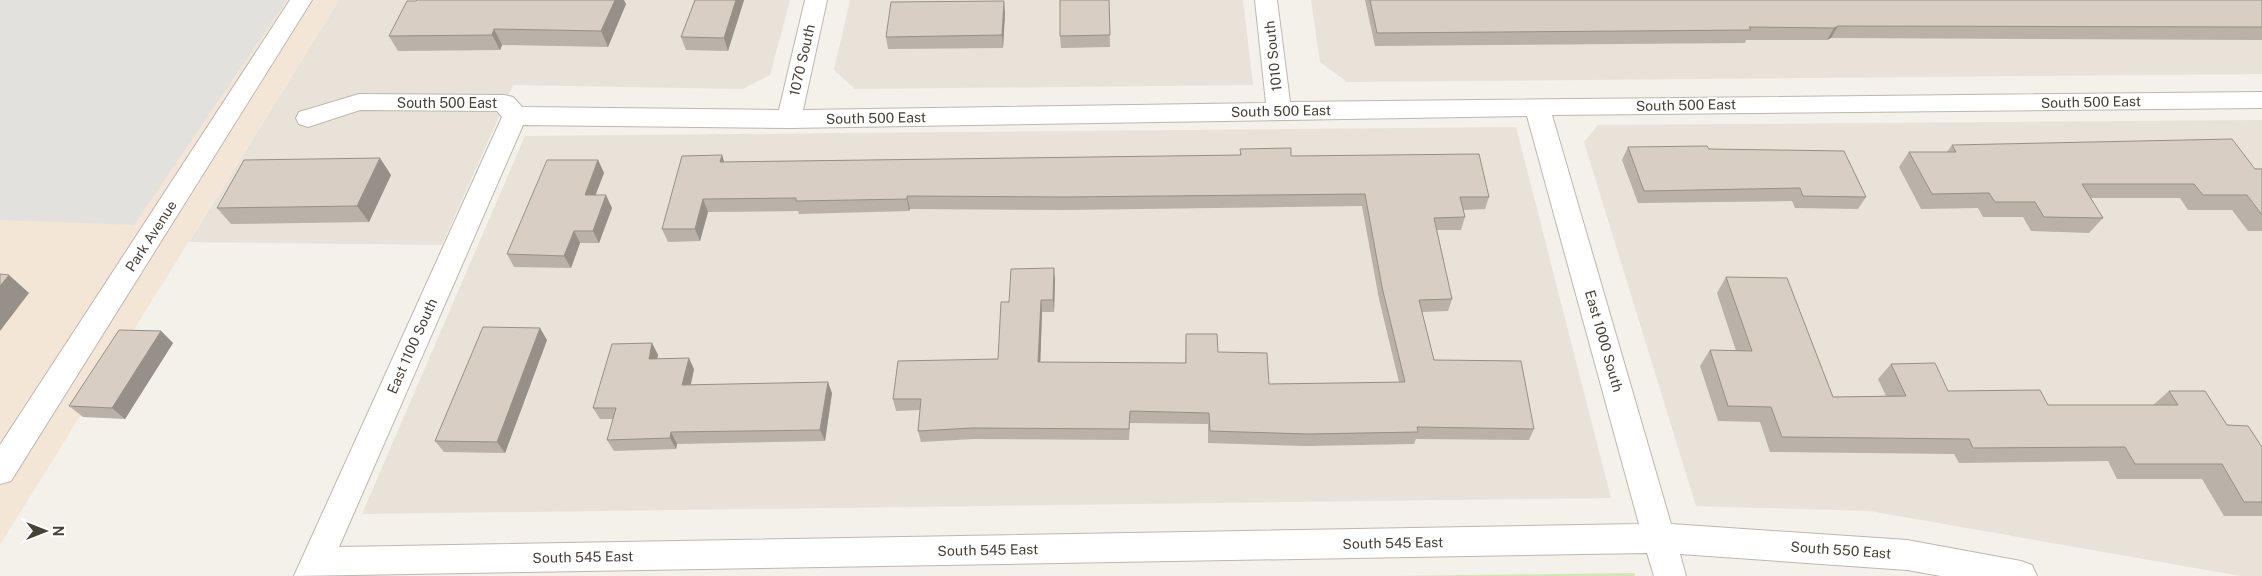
<svg xmlns="http://www.w3.org/2000/svg" width="2262" height="576" font-family="'Public Sans',sans-serif">
	<style>
		.residential { fill: #e8e2d9 }
		.commercial { fill: #f4e6d7 }
		.green { fill: #d3e6b6 }
		.parking { fill: #e3e1de }
		.lines { fill: none; stroke-linecap: round; stroke-linejoin: round }
		.minor-casing { stroke: #bfb7ad; stroke-width: 2 }
		.tertiary-casing { stroke: #bfb7ad; stroke-width: 2 }
		.minor { fill: #fff; fill-rule: evenodd }
		.tertiary { fill: #fff; fill-rule: evenodd }
		.wall { fill: #bab1a8 }
		.shaded-wall { fill: #979088 }
		.building { fill: #d8cec3; stroke: #979088 }
		.labels { text-anchor: middle; dominant-baseline: central; stroke-width: 4; stroke-linejoin: round; paint-order: stroke }
		.street-label { font-size: 14px; fill: #484138; stroke: #fff }
	</style>
	<rect width="100%" height="100%" fill="#f4f0ea"/>
	<g class="residential">
		<path d="M 339,0 L 790,0 L 770,75 L 743,89 L 513,85 L 442,245 L 189,242 Z"/>
		<path d="M 850,0 L 1243,0 L 1253,85 L 855,89 L 834,70 Z"/>
		<path d="M 1311,0 L 2262,0 L 2262,74 L 1347,82 L 1320,62 Z"/>
		<path d="M 2262,120 L 2262,576 L 2241,576 L 1870,511 L 1696,506 L 1584,142 L 1598,125 Z"/>
		<path d="M 1516,127 L 1611,498 L 362,514 L 525,136 Z"/>
	</g>
	<path class="commercial" d="M 0,0 L 339,0 L 0,545 Z"/>
	<path class="green" d="M 1634,573 L 1635,576 L 1397,576 Z"/>
	<path class="parking" d="M 0,0 L 287,0 L 134,225 L 0,220 Z"/>
	<g class="lines">
		<g class="minor-casing">
			<path id="minor" d="M 805,0 L 827,0 L 803,110 L 1266,103 L 1255,0 L 1277,0 L 1290,102 L 2262,92 L 2262,108 L 1552,115 L 1671,524 L 1907,540 L 2021,561 L 2032,565 L 2037,576 L 1941,576 L 1907,570 L 1680,554 L 1686,576 L 1654,576 L 1647,553 L 294,576 L 502,117 L 497,111 L 360,110 L 308,127 L 299,124 L 296,118 L 299,112 L 359,94 L 504,95 L 513,97 L 522,107 L 779,110 ZM 1527,116 L 1639,524 L 339,547 L 523,125 L 789,128 Z"/>
		</g>
		<g class="tertiary-casing">
			<path id="tertiary" d="M 290,0 L 312,0 L 11,481 L 0,484 L 0,445 Z"/>
		</g>
		<use href="#minor" class="minor"/>
		<use href="#tertiary" class="tertiary"/>
	</g>
	<g class="wall">
		<path d="M 695,0 L 744,0 L 728,51 L 686,50 L 681,37 Z"/>
		<path d="M 1109,0 L 1110,47 L 1061,48 L 1060,36 Z"/>
		<path d="M 1365,0 L 2262,0 L 2262,40 L 1831,38 L 1827,40 L 1746,40 L 1745,43 L 1375,46 Z"/>
		<path d="M 626,4 L 608,47 L 502,45 L 500,50 L 398,51 L 389,36 Z"/>
		<path d="M 1005,13 L 1003,48 L 888,49 L 886,37 Z"/>
		<path d="M 1952,145 L 2262,169 L 2262,231 L 2248,231 L 2232,210 L 2188,210 L 2180,198 L 2091,198 L 2103,218 L 2089,233 L 2031,231 L 2023,217 L 1983,217 L 1978,208 L 1921,209 L 1899,167 L 1909,152 L 1947,152 Z"/>
		<path d="M 1628,147 L 1709,149 L 1866,197 L 1858,209 L 1795,208 L 1792,201 L 1638,203 L 1622,160 Z"/>
		<path d="M 1240,149 L 1291,156 L 1489,197 L 1485,209 L 1463,210 L 1465,217 L 1461,230 L 1437,230 L 1452,299 L 1448,311 L 1422,312 L 1434,360 L 1534,429 L 1529,440 L 1416,439 L 1414,444 L 1306,446 L 1208,443 L 1208,424 L 1130,423 L 1129,440 L 974,439 L 921,442 L 918,431 L 920,410 L 896,411 L 893,399 L 998,359 L 1009,302 L 1055,280 L 1054,312 L 1042,312 L 1040,362 L 1185,363 L 1186,334 L 1218,352 L 1269,384 L 1399,382 L 1379,299 L 1362,206 L 1064,210 L 910,209 L 909,211 L 799,214 L 798,211 L 708,212 L 700,241 L 668,242 L 662,229 L 722,155 L 724,162 L 1240,155 Z"/>
		<path d="M 598,160 L 604,173 L 595,195 L 612,208 L 599,243 L 580,243 L 571,268 L 514,267 L 507,254 Z"/>
		<path d="M 391,175 L 369,222 L 231,224 L 217,208 Z"/>
		<path d="M 1726,277 L 1833,397 L 1886,396 L 1878,379 L 1891,364 L 1948,391 L 2048,405 L 2153,405 L 2169,391 L 2262,447 L 2262,516 L 2224,516 L 2202,479 L 2117,479 L 2108,461 L 1959,463 L 1954,454 L 1770,452 L 1760,422 L 1718,421 L 1700,366 L 1710,350 L 1736,351 L 1717,293 Z"/>
		<path d="M 161,331 L 173,343 L 125,419 L 83,417 L 69,406 Z"/>
		<path d="M 547,340 L 505,453 L 444,452 L 435,441 Z"/>
		<path d="M 652,343 L 658,355 L 657,358 L 694,369 L 691,385 L 832,393 L 825,441 L 677,444 L 676,449 L 614,451 L 607,440 L 613,419 L 600,419 L 593,408 Z"/>
	</g>
	<g class="shaded-wall">
		<path d="M 615,0 L 624,0 L 626,4 L 608,47 L 601,31 Z"/>
		<path d="M 736,0 L 744,0 L 728,51 L 724,38 Z"/>
		<path d="M 1004,1 L 1005,13 L 1003,48 L 1002,35 Z"/>
		<path d="M 1838,26 L 1831,38 L 1827,40 L 1834,28 Z"/>
		<path d="M 494,29 L 502,45 L 500,50 L 492,35 Z"/>
		<path d="M 722,155 L 726,168 L 720,162 Z"/>
		<path d="M 380,158 L 391,175 L 369,222 L 357,206 Z"/>
		<path d="M 598,160 L 604,173 L 591,207 L 585,195 Z"/>
		<path d="M 606,195 L 612,208 L 599,243 L 593,231 Z"/>
		<path d="M 907,196 L 910,209 L 909,211 L 907,199 Z"/>
		<path d="M 703,199 L 708,212 L 700,241 L 695,229 Z"/>
		<path d="M 574,231 L 580,243 L 571,268 L 564,256 Z"/>
		<path d="M 1054,268 L 1055,280 L 1054,312 L 1053,300 Z"/>
		<path d="M 9,275 L 29,293 L 0,331 L 0,286 Z"/>
		<path d="M 1041,300 L 1042,312 L 1040,373 L 1038,362 Z"/>
		<path d="M 540,328 L 547,340 L 505,453 L 497,442 Z"/>
		<path d="M 161,331 L 173,343 L 125,419 L 112,408 Z"/>
		<path d="M 652,343 L 658,355 L 655,370 L 649,359 Z"/>
		<path d="M 689,358 L 694,369 L 688,396 L 682,385 Z"/>
		<path d="M 828,382 L 832,393 L 825,441 L 820,430 Z"/>
		<path d="M 671,432 L 677,444 L 676,449 L 670,438 Z"/>
	</g>
	<g class="building">
		<path d="M 417,0 L 615,0 L 601,31 L 494,29 L 492,35 L 389,36 L 407,1 L 416,1 Z"/>
		<path d="M 695,0 L 736,0 L 724,38 L 681,37 Z"/>
		<path d="M 1060,0 L 1109,0 L 1110,35 L 1060,36 Z"/>
		<path d="M 1370,0 L 2262,0 L 2262,27 L 1838,26 L 1834,28 L 1749,27 L 1751,30 L 1377,33 Z"/>
		<path d="M 1004,1 L 1002,35 L 886,37 L 891,2 Z"/>
		<path d="M 2232,139 L 2255,169 L 2262,169 L 2262,215 L 2247,195 L 2203,195 L 2194,184 L 2082,184 L 2103,218 L 2044,217 L 2035,202 L 1995,202 L 1989,193 L 1932,194 L 1909,152 L 1956,152 L 1952,145 Z"/>
		<path d="M 1707,146 L 1709,149 L 1844,151 L 1866,197 L 1803,196 L 1800,188 L 1644,191 L 1628,147 Z"/>
		<path d="M 1291,148 L 1291,156 L 1479,154 L 1489,197 L 1460,197 L 1465,217 L 1434,218 L 1452,299 L 1419,300 L 1434,360 L 1521,361 L 1534,429 L 1417,427 L 1418,432 L 1308,434 L 1210,431 L 1209,413 L 1130,411 L 1129,429 L 972,428 L 918,431 L 921,399 L 893,399 L 898,361 L 998,359 L 1001,302 L 1009,302 L 1011,269 L 1054,268 L 1053,300 L 1041,300 L 1038,362 L 1186,363 L 1186,334 L 1217,334 L 1218,352 L 1267,353 L 1269,384 L 1405,382 L 1382,287 L 1365,194 L 1063,197 L 907,196 L 907,199 L 796,201 L 796,198 L 703,199 L 695,229 L 662,229 L 682,156 L 722,155 L 720,162 L 1241,155 L 1240,149 Z"/>
		<path d="M 380,158 L 357,206 L 217,208 L 244,160 Z"/>
		<path d="M 547,160 L 598,160 L 585,195 L 606,195 L 593,231 L 574,231 L 564,256 L 507,254 Z"/>
		<path d="M 0,274 L 9,275 L 0,286 Z"/>
		<path d="M 1726,277 L 1787,278 L 1833,397 L 1906,396 L 1891,364 L 1935,363 L 1948,391 L 2040,390 L 2048,405 L 2178,405 L 2169,391 L 2205,391 L 2227,425 L 2248,426 L 2262,447 L 2262,502 L 2244,502 L 2222,464 L 2135,464 L 2125,447 L 1973,448 L 1969,439 L 1782,437 L 1771,407 L 1728,406 L 1710,350 L 1752,351 Z"/>
		<path d="M 483,327 L 540,328 L 497,442 L 435,441 Z"/>
		<path d="M 119,330 L 161,331 L 112,408 L 69,406 Z"/>
		<path d="M 652,343 L 649,359 L 689,358 L 682,385 L 828,382 L 820,430 L 671,432 L 670,438 L 607,440 L 616,408 L 593,408 L 612,344 Z"/>
	</g>
	<g class="labels">
		<g class="street-label">
			<text transform="translate(1273 56) rotate(-96)">1010 South</text>
			<text transform="translate(802 60) rotate(-77)">1070 South</text>
			<text transform="translate(2091 102) rotate(-1)">South 500 East</text>
			<text x="447" y="103">South 500 East</text>
			<text transform="translate(1686 105) rotate(-1)">South 500 East</text>
			<text transform="translate(1281 111) rotate(-1)">South 500 East</text>
			<text transform="translate(876 118) rotate(-1)">South 500 East</text>
			<text transform="translate(151 236) rotate(-57)">Park Avenue</text>
			<text transform="translate(1604 341) rotate(74)">East 1000 South</text>
			<text transform="translate(412 346) rotate(-66)">East 1100 South</text>
			<text transform="translate(1393 543) rotate(-1)">South 545 East</text>
			<text transform="translate(988 550) rotate(-1)">South 545 East</text>
			<text transform="translate(1841 550) rotate(4)">South 550 East</text>
			<text transform="translate(583 557) rotate(-1)">South 545 East</text>
		</g>
	</g>
	<g transform="translate(45 531) rotate(90)" stroke="#ffffff" stroke-width="4" paint-order="stroke">
	<path d="M0-4L9 19L0 12L-9 19Z" fill="#484138"/>
	<text y="-8" font-size="14" font-weight="bold" text-anchor="middle" fill="#484138">N</text>
	</g>
</svg>
